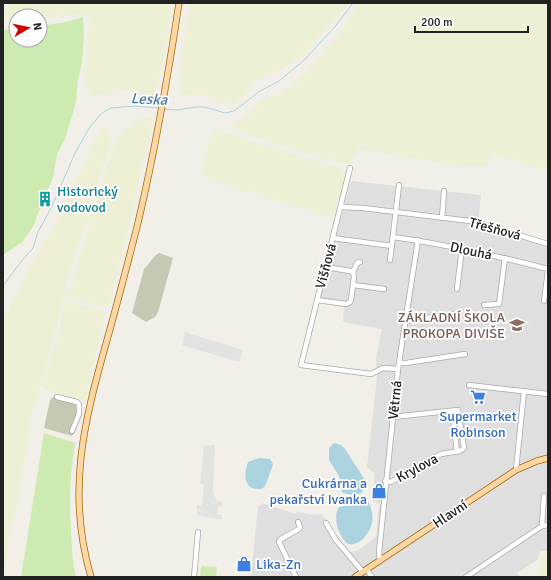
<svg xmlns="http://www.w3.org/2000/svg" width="551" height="580" font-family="Signika,sans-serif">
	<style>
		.residential { fill: #e0dfdf }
		.construction { fill: #c7c7b4 }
		.farmland { fill: #eef0d5; fill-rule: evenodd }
		.grass { fill: #cdebb0 }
		.parking { fill: #e2e2e2 }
		.water { fill: #aad3df }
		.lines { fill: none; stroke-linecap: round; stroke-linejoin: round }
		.stream { stroke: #aad3df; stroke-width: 1 }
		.minor-casing { stroke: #a9a9a9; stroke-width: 6 }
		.major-casing { stroke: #a06b00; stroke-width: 7 }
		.minor { stroke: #fff; stroke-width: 4.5 }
		.major { stroke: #fcd6a4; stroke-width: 5.5 }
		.labels { text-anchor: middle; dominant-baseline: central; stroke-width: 3.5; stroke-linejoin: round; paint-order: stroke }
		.culture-label { font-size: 14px; fill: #0d838f; stroke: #fff; text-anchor: start }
		.street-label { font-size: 14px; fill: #222; stroke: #fff }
		.education-label { font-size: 14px; fill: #785e54; stroke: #fff; text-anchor: end }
		.shop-label { font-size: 14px; fill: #366cbe; stroke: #fff }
		.water-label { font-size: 15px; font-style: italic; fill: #4a7aab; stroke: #fff }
	</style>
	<rect width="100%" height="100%" fill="#f2efe9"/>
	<path class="residential" d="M 351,181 L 481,195 L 478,224 L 546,242 L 548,234 L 548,551 L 540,551 L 537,560 L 517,573 L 520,577 L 251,577 L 258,506 L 263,503 L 295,514 L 297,511 L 313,515 L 322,514 L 337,539 L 347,552 L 357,551 L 376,537 L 379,504 L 372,501 L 375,489 L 374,473 L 367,467 L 377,377 L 376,358 L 382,329 L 343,322 L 344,307 L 318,303 Z"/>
	<g class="construction">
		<path d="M 159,253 L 173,258 L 158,312 L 155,317 L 146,322 L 132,313 L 144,269 L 156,255 Z"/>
		<path d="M 58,396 L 79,401 L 81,408 L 76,428 L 72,436 L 44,428 L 50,400 L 53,397 Z"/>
	</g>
	<g class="farmland">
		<path d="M 8,3 L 172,3 L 166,47 L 155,96 L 149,96 L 140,92 L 120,90 L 105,94 L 93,95 L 87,90 L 85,84 L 85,75 L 89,17 L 87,14 L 83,13 L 40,19 L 40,16 L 16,16 L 16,22 L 9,22 L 5,15 L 5,9 Z"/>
		<path d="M 190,3 L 349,3 L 331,22 L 304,54 L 280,71 L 257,79 L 253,83 L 243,97 L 236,103 L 231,104 L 224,103 L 206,96 L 179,94 L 182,52 Z"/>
		<path d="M 359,3 L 548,3 L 548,171 L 506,157 L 491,155 L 487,166 L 454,165 L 359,149 L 357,150 L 351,161 L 349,163 L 343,163 L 284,146 L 231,128 L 235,123 L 243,119 L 261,101 L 285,91 L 300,78 L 338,36 Z"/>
		<path d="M 147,117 L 153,118 L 150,137 L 141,170 L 132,216 L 108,308 L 64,296 L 44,376 L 46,377 L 66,301 L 106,312 L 85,401 L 47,391 L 44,387 L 40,386 L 30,421 L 29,433 L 16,511 L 11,523 L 5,569 L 3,572 L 3,320 L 39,251 L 61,215 L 71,190 L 97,136 L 103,127 L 109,131 L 111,140 L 110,147 L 95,192 L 89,203 L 95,205 L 114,145 L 122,133 L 135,121 L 140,118 ZM 86,221 L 90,222 L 69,292 L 64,291 Z"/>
		<path d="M 214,130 L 340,169 L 344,173 L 345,177 L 335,213 L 333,216 L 329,216 L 207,179 L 203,175 L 203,171 L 209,138 L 211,132 Z"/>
		<path d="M 544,555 L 548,555 L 548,577 L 538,577 L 540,563 L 542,557 Z"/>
	</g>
	<g class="grass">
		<path d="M 83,17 L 84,34 L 82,63 L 78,80 L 76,102 L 65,139 L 57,154 L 53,178 L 43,200 L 33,227 L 22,242 L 3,255 L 3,30 L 16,29 L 16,40 L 40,40 L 40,26 L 66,22 Z"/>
		<path d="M 44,433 L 75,443 C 70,473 69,501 71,531 C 72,546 72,561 76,577 L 21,577 Z"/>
		<path d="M 201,566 L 217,567 L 216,577 L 200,577 Z"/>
	</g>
	<g class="parking">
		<path d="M 185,332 L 243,350 L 239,362 L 182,345 Z"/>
		<path d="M 212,445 L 215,445 L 213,491 L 215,498 L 217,501 L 222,502 L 222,506 L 219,506 L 217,514 L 222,515 L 222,520 L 197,515 L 197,505 L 202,506 L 204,485 L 200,484 L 204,446 Z"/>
	</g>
	<g class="water">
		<path d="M 334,443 L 341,445 L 345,449 L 365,480 L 366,487 L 361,493 C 354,496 348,495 342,492 L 339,476 L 329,460 L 329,448 Z"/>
		<path d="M 259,458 L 270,459 L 273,464 C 272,468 266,485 264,487 C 262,489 261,489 258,489 C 243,489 244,473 248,462 Z"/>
		<path d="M 368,501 C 371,507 374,516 372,523 C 370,533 359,547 348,544 C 339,537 332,517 339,507 Z"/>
	</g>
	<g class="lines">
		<g class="stream">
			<path d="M 164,109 L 177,110 L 196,107 L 205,107 L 225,113 L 234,111 L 260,91 L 279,81 L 303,61 L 334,28 L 353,3"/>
			<path d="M 3,286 L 20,263 L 33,248 L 38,232 L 53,204 L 75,153 L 90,127 L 102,113 L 111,108 L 135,106 L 159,108"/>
		</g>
		<g class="minor-casing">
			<g id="minor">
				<path d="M 350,168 L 301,365 L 371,374 L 383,368 L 398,369"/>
				<path d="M 341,207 L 363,208 L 478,222 L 485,225 L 548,244"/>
				<path d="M 442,218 L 444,191"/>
				<path d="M 393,237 C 445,244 497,256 548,269"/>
				<path d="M 333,238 L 392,246"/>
				<path d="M 390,260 L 399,185"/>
				<path d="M 353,272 L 357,263 L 360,262"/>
				<path d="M 353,285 L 384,289"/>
				<path d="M 457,289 L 462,248"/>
				<path d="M 317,300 L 346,304 L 350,302 L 351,300 L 354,277 L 353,272 L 350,271 L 325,267"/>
				<path d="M 544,301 L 548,271"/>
				<path d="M 484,305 L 499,304 L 505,258"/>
				<path d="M 406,321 L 455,314"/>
				<path d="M 399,363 L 406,363 L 465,354"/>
				<path d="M 469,385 L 548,394"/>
				<path d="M 57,397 L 77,402 L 79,404 L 79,414 L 72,431"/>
				<path d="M 452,411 L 457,451"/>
				<path d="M 516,470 L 524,391"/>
				<path d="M 385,481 L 391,482 L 441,454 L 460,451 L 464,448 L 458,410 L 393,417"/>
				<path d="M 326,523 L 336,540 L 363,572"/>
				<path d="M 542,526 L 544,496"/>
				<path d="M 380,561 L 379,552 L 398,369 L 418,240"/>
				<path d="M 367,570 L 372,577"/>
				<path d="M 194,577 L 198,532"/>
				<path d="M 296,577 L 279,542 L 281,539 L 299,529 L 300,527 L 298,522"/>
				<path d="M 466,577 L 542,526 L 548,525"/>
			</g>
		</g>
		<g class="major-casing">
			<g id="major">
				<path d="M 91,577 C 66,492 84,422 107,340 C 118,301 128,262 138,223 C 155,150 168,77 179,3"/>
				<path d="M 355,577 L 516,470 L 537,461 L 548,458"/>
			</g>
		</g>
		<use href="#minor" class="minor"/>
		<use href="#major" class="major"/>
	</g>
	<defs>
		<g id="building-bare" transform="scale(1.2)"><path d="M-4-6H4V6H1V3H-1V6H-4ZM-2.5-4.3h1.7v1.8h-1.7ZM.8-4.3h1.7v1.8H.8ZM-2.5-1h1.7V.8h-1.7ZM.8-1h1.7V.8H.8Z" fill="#0f9aa8" stroke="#fff" stroke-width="2.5" paint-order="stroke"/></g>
		<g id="school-bare" transform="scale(1.2)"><path d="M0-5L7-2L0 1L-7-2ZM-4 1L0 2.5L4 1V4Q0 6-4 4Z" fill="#8d6e63" stroke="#fff" stroke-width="2.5" paint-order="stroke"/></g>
		<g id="supermarket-bare" transform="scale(1.2)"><path d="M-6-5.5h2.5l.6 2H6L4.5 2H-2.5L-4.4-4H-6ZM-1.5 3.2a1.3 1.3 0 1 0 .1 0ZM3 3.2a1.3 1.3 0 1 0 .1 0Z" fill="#3f7fe0" stroke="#fff" stroke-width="2.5" paint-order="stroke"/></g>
		<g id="shop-bare" transform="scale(1.2)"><path d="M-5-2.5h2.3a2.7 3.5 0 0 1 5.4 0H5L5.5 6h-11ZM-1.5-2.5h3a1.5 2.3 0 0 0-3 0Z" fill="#3f7fe0" stroke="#fff" stroke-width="2.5" paint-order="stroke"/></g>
	</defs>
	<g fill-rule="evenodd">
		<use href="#building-bare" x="45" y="199"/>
		<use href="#school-bare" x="517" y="325"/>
		<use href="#supermarket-bare" x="478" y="397"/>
		<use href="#shop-bare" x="379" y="491"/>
		<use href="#shop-bare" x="244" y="564"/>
	</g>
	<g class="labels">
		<g class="culture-label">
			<text x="57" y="191">Historický<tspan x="57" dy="16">vodovod</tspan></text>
		</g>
		<g class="street-label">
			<text transform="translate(495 229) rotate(15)">Třešňová</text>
			<text transform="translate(471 251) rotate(12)">Dlouhá</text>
			<text transform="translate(326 266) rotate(-75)">Višňová</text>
			<text transform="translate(395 400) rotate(-84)">Větrná</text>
			<text transform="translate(417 468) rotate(-28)">Krylova</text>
			<text transform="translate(450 514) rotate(-34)">Hlavní</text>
		</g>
		<g class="education-label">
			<text x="505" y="317">ZÁKLADNÍ ŠKOLA<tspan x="505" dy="16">PROKOPA DIVIŠE</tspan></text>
		</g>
		<g class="shop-label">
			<text x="478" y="416">Supermarket<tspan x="478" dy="16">Robinson</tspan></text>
			<text x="367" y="483" text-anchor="end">Cukrárna a<tspan x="367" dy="16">pekařství Ivanka</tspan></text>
			<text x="256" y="564" text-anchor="start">Lika-Zn</text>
		</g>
		<g class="water-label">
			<text transform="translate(149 99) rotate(3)">Leska</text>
		</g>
	</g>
	<rect width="551" height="580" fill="none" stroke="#222222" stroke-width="8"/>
	<g transform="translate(28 28) rotate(81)"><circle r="19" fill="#ffffff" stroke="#a7a7a7"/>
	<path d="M0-3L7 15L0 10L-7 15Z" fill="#d40000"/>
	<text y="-6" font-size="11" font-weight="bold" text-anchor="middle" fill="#222222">N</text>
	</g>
	<path d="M415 26v6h113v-6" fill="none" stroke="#222222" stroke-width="2"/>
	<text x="421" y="26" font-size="12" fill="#222222" stroke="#ffffff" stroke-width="3" paint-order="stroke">200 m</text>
</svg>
